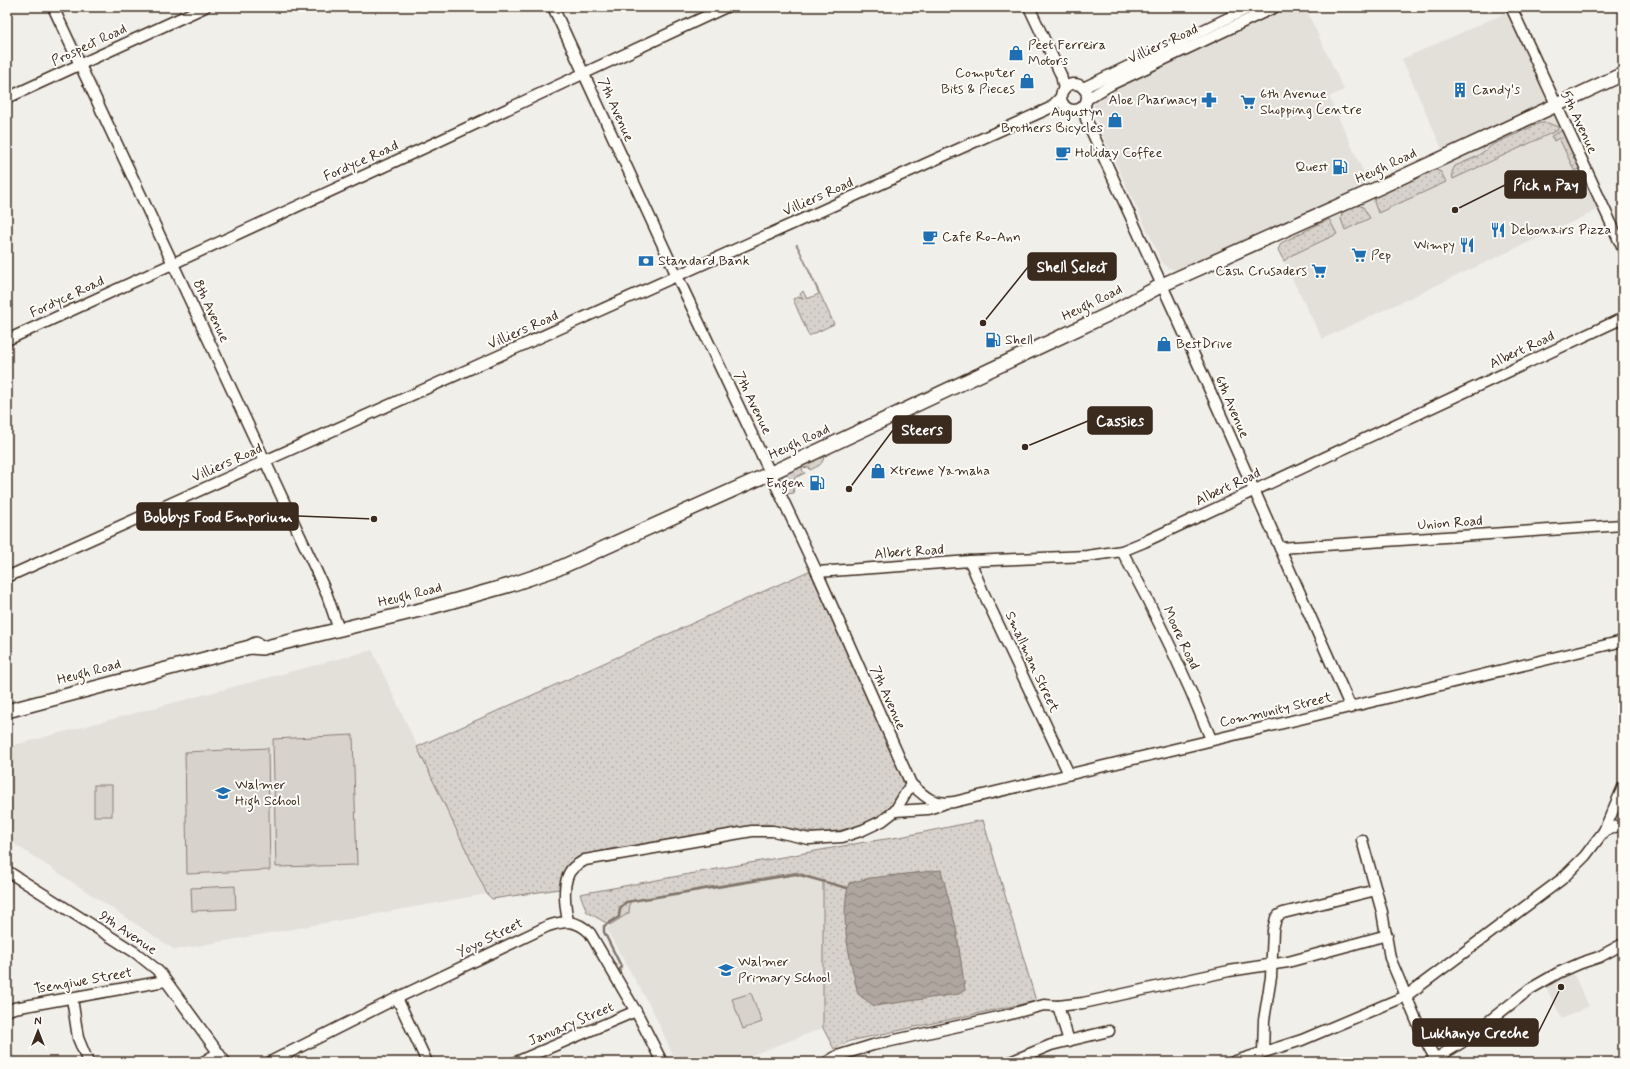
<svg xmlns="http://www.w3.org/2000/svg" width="1630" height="1069" font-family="Mynerve,sans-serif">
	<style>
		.built { fill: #e3e0da }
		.grass { fill: url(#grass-dots); stroke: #897e75 }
		.park { fill: #d7d2cc; stroke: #897e75 }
		.water { fill: url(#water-waves); stroke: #80746b }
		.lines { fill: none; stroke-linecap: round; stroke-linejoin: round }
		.stream { stroke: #80746b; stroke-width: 2.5 }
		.minor-casing { stroke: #3b2a1e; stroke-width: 13 }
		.major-casing { stroke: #3b2a1e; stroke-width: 16 }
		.minor { stroke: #fdfcf7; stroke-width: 10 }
		.major { stroke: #fdfcf7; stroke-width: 13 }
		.labels { text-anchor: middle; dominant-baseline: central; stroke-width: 4; stroke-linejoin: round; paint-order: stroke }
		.street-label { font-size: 14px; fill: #3b2a1e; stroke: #fdfcf7 }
		.poi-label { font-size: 14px; fill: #3b2a1e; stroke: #fdfcf7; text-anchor: start }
		.leader { fill: none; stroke: #3b2a1e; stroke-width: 1.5 }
		.callout-dot { fill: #3b2a1e; stroke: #fdfcf7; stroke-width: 1.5 }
		.callout { fill: #3b2a1e; stroke: #3b2a1e; stroke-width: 1.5 }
		.callout-label { font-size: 15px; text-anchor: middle; font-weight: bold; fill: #fff }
	</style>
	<defs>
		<pattern id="grass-dots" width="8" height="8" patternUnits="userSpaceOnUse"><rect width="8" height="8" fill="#d7d2cc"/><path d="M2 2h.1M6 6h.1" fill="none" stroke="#b9b4af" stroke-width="1.8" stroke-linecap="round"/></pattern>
		<pattern id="water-waves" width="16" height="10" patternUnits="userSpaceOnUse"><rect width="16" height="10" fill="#aea69f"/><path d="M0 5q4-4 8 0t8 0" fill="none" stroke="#8f8781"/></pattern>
	</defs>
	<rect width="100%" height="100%" fill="#f1efea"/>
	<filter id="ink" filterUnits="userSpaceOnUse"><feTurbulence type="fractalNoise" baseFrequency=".025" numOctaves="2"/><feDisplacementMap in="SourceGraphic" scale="8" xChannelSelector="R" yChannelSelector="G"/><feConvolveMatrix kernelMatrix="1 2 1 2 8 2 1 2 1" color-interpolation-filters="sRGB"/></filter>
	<g filter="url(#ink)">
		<g class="built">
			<path d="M 1281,7 L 1305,7 L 1344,90 L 1329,97 L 1370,186 L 1176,270 L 1168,268 L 1162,262 L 1102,134 L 1093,110 L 1095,100 L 1097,97 Z"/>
			<path d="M 1510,11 L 1551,102 L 1443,151 L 1402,59 Z"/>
			<path d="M 1557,112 L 1602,208 L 1322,339 L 1278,250 L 1281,243 L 1363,202 Z"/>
			<path d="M 372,650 L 487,894 L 175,950 L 7,839 L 7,747 Z"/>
			<path d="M 797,872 L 823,883 L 823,1028 L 734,1062 L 676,1062 L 653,1011 L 606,929 L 629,913 L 630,901 Z"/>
			<path d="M 1572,971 L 1589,1006 L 1562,1019 L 1545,985 Z"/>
		</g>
		<g class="grass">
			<path d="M 1540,123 L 1548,123 L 1558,127 L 1558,130 L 1453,179 L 1452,172 L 1455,166 L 1476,157 L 1494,144 Z"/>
			<path d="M 1565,129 L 1581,167 L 1575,172 L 1559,138 L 1554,141 L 1551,136 Z"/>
			<path d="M 1434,169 L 1441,172 L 1446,182 L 1378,213 L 1374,202 L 1375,196 Z"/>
			<path d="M 1358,205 L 1363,207 L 1370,218 L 1345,230 L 1341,219 L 1342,212 Z"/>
			<path d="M 1329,219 L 1337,234 L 1290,256 L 1284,261 L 1278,250 L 1281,243 Z"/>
			<path d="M 797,244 L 834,324 L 809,336 L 793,299 L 799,297 L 803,299 L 800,294 L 803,291 L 807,299 L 819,294 L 801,254 L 796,245 Z"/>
			<path d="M 819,455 L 824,456 C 823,465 818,466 810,470 L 809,467 L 802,468 L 802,470 L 805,473 L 794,478 L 798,485 L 793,487 L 794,493 L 786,494 L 781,482 L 783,473 L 799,464 L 804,465 L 816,460 Z"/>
			<path d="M 811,570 L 903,776 L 905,790 L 899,802 L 884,813 L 858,826 L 837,831 L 817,833 L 765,824 L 610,849 L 577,857 L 566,870 L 559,889 L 492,899 L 487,894 L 417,747 Z"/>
			<path d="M 983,820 L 1036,1001 L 850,1041 L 834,1049 L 823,1028 L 823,882 L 797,872 L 630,901 L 629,913 L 610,925 L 587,912 L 580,894 L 865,842 L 900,837 Z"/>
		</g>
		<g class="park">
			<path d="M 353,735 L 357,865 L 276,867 L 273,739 Z"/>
			<path d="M 268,748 L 270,870 L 187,874 L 185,752 Z"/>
			<rect x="94" y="785" width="18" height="31"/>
			<path d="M 235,886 L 236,909 L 192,911 L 191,888 Z"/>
			<path d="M 751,993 L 762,1022 L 743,1029 L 732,999 Z"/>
		</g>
		<path class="water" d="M 941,870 L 956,927 L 965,990 L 959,994 L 874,1006 L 858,994 C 850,959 839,918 849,883 L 870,878 Z"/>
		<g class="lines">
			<path class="stream" d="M 619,973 L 621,966 L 604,932 L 604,926 L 619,917 L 620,908 L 626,902 L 796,874 L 847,888"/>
			<g class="minor-casing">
				<g id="minor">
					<path d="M 53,7 L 315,568 L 327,595 L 339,630"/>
					<path d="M 553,7 L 677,276 L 817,572 L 911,784 C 926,798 933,805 954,802 C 1177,748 1400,696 1623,641"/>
					<path d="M 1029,7 L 1061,75 L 1064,89"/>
					<path d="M 1511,7 L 1623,249"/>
					<circle cx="1074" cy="97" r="13"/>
					<path d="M 1083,88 L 1251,7"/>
					<path d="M 7,98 L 205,7"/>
					<path d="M 1087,99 L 1112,84 L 1275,7"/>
					<path d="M 1085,105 L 1086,119 L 1199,366 L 1351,708"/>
					<path d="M 7,340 L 424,148 L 726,7"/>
					<path d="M 1280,548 L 1623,525"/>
					<path d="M 1122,551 C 1155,612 1185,675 1211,739"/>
					<path d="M 970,561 L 983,592 L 1069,774"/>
					<path d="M 817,572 L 970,561 L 1087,556 L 1122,551 L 1144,542 L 1623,318"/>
					<path d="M 7,577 L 1050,108 L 1061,97"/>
					<path d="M 895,811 L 928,809 L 943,804"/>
					<path d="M 1604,831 L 1623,824"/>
					<path d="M 1362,840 L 1382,912 L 1390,958 L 1423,1036 L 1437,1062"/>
					<path d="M 7,871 L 136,953 L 156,969 L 161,974 L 225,1062"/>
					<path d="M 568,921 C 565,906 561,878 574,867 C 578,864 582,862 585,860 L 752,831 L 773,831 L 809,839 L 842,837 L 863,830 L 882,821 L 895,811 L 911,784"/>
					<path d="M 72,998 L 78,1038 L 88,1062"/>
					<path d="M 397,998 L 427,1062"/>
					<path d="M 1058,1006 L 1069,1041"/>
					<path d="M 7,1011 L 14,1008 L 165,981"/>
					<path d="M 1263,1052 L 1264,1020 L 1271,977 L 1273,930 L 1276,918 L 1279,915 L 1283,913 L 1376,890"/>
					<path d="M 203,1062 L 218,1053"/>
					<path d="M 270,1062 L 397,998 L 548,926 C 565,920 577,920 590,933 L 639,1017 L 662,1062"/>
					<path d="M 516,1062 L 636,1011"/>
					<path d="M 827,1062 L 837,1056 L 873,1045 L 1003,1016 L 1044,1005 L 1058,1006 L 1083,1003 L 1229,971 L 1288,962 L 1387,935"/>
					<path d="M 1010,1062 L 1051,1045 L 1109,1031"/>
					<path d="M 1233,1062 L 1302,1040 L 1406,996 L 1562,879 L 1585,856 L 1604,831 L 1623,787"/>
					<path d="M 1430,1062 L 1461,1043 L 1530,989 L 1558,973 L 1581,963 L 1599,957 L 1623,944"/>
				</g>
			</g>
			<g class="major-casing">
				<g id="major">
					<path d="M 250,647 L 262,648 L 428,608 L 510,585 L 557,569 L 771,473 L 1109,314 L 1162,285 L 1376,189 L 1623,74"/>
					<path d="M 7,711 L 250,647 L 256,644"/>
				</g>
			</g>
			<use href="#minor" class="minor"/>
			<use href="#major" class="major"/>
		</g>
	</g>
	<defs>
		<g id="shop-bare" transform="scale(1.2)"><path d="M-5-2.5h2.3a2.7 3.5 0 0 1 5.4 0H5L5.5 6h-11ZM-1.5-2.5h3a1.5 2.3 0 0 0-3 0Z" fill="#1f6fb2" stroke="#fdfcf7" stroke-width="2.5" paint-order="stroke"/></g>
		<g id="building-bare" transform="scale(1.2)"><path d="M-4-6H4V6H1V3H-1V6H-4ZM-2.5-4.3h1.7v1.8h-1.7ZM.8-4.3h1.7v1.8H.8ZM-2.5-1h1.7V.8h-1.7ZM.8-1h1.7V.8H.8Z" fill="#1f6fb2" stroke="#fdfcf7" stroke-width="2.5" paint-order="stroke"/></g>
		<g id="pharmacy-bare" transform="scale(1.2)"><path d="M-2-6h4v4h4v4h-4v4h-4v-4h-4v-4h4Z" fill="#1f6fb2" stroke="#fdfcf7" stroke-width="2.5" paint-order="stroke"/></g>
		<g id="supermarket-bare" transform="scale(1.2)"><path d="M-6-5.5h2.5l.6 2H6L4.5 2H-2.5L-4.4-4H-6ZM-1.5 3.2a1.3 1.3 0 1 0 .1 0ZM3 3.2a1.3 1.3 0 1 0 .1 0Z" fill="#1f6fb2" stroke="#fdfcf7" stroke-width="2.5" paint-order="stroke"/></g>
		<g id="cafe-bare" transform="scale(1.2)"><path d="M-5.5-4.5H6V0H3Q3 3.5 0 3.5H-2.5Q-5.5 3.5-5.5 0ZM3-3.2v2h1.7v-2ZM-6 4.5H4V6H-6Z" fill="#1f6fb2" stroke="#fdfcf7" stroke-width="2.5" paint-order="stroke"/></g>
		<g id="fuel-bare" transform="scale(1.2)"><path d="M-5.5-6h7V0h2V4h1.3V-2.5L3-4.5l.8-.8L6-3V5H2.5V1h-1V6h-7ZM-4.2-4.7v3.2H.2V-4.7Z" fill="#1f6fb2" stroke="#fdfcf7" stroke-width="2.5" paint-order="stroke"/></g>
		<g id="restaurant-bare" transform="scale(1.2)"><path d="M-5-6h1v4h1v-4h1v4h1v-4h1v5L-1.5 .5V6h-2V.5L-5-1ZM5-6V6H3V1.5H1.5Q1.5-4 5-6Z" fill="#1f6fb2" stroke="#fdfcf7" stroke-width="2.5" paint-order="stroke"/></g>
		<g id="bank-bare" transform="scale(1.2)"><path d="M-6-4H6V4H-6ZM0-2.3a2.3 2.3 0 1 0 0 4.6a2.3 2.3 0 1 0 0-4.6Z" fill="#1f6fb2" stroke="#fdfcf7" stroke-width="2.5" paint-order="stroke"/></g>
		<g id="school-bare" transform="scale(1.2)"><path d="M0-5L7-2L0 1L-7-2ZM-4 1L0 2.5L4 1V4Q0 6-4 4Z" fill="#1f6fb2" stroke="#fdfcf7" stroke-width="2.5" paint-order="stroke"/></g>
	</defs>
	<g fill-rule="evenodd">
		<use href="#shop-bare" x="1016" y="53"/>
		<use href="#shop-bare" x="1027" y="81"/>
		<use href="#building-bare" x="1460" y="90"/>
		<use href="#pharmacy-bare" x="1209" y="100"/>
		<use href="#supermarket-bare" x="1248" y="102"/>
		<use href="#shop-bare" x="1115" y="120"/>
		<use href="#cafe-bare" x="1063" y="153"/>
		<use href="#fuel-bare" x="1340" y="167"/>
		<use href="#restaurant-bare" x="1498" y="230"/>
		<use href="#cafe-bare" x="930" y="237"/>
		<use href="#restaurant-bare" x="1467" y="245"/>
		<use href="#supermarket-bare" x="1359" y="255"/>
		<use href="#bank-bare" x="646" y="261"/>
		<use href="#supermarket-bare" x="1319" y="271"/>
		<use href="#fuel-bare" x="993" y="340"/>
		<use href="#shop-bare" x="1164" y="344"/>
		<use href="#shop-bare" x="878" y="471"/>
		<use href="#fuel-bare" x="817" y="483"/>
		<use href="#school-bare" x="223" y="793"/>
		<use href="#school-bare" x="726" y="970"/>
	</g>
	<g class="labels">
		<g class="street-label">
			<text transform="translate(1163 44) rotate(-25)">Villiers Road</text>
			<text transform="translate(89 45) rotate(-25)">Prospect Road</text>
			<text transform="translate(616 110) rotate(66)">7th Avenue</text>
			<text transform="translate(1579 122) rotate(65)">5th Avenue</text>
			<text transform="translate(361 161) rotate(-24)">Fordyce Road</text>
			<text transform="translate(1386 166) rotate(-25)">Heugh Road</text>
			<text transform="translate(818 197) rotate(-24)">Villiers Road</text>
			<text transform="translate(67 297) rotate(-25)">Fordyce Road</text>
			<text transform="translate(1092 303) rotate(-26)">Heugh Road</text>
			<text transform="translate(211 311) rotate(65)">8th Avenue</text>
			<text transform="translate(523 330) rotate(-24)">Villiers Road</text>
			<text transform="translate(1522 350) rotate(-25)">Albert Road</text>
			<text transform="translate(753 403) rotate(64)">7th Avenue</text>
			<text transform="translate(1232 407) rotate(67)">6th Avenue</text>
			<text transform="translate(799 442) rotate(-25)">Heugh Road</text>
			<text transform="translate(227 463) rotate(-24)">Villiers Road</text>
			<text transform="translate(1228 487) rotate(-25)">Albert Road</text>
			<text transform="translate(1450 523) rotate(-4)">Union Road</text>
			<text transform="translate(909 552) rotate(-4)">Albert Road</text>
			<text transform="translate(410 595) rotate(-14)">Heugh Road</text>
			<text transform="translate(1181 638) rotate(65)">Moore Road</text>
			<text transform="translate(1032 662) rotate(65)">Smallman Street</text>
			<text transform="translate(89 672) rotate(-15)">Heugh Road</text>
			<text transform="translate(888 698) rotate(66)">7th Avenue</text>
			<text transform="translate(1276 710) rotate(-13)">Community Street</text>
			<text transform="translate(128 933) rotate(34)">9th Avenue</text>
			<text transform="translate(490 938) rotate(-26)">Yoyo Street</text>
			<text transform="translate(83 981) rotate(-10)">Tsengiwe Street</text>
			<text transform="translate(571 1024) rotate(-23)">January Street</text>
		</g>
		<g class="poi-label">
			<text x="1028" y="45">Peet Ferreira<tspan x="1028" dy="16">Motors</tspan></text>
			<text x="1015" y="73" text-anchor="end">Computer<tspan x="1015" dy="16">Bits &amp; Pieces</tspan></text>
			<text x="1472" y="90">Candy's</text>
			<text x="1260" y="94">6th Avenue<tspan x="1260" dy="16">Shopping Centre</tspan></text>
			<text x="1197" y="100" text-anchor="end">Aloe Pharmacy</text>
			<text x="1103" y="112" text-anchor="end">Augustyn<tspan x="1103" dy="16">Brothers Bicycles</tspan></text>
			<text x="1075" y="153">Holiday Coffee</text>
			<text x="1328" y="167" text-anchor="end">Quest</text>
			<text x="1510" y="230">Debonairs Pizza</text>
			<text x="942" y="237">Cafe Ro-Ann</text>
			<text x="1455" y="245" text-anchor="end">Wimpy</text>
			<text x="1371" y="255">Pep</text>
			<text x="658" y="261">Standard Bank</text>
			<text x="1307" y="271" text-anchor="end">Cash Crusaders</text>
			<text x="1005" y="340">Shell</text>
			<text x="1176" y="344">BestDrive</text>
			<text x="890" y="471">Xtreme Yamaha</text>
			<text x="805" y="483" text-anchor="end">Engen</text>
			<text x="235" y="785">Walmer<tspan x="235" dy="16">High School</tspan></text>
			<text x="738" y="962">Walmer<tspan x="738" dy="16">Primary School</tspan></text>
		</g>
	</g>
	<path class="leader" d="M1455 210L1505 185M983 323L1028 267M1025 447L1088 421M849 489L893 430M374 519L298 516M1561 987L1538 1033"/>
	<g class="callout-dot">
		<circle cx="1455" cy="210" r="4"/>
		<circle cx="983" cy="323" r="4"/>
		<circle cx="1025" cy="447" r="4"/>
		<circle cx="849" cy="489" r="4"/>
		<circle cx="374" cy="519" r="4"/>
		<circle cx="1561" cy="987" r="4"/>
	</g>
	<g class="callout">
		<rect x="1505" y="171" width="81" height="27" rx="4"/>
		<rect x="1028" y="253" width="88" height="27" rx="4"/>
		<rect x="1088" y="407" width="64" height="27" rx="4"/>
		<rect x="893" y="416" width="58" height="27" rx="4"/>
		<rect x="137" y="503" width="161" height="27" rx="4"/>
		<rect x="1413" y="1019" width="125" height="27" rx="4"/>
	</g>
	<g class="callout-label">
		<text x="1546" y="190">Pick n Pay</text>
		<text x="1072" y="272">Shell Select</text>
		<text x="1120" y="426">Cassies</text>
		<text x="922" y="435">Steers</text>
		<text x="218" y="522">Bobbys Food Emporium</text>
		<text x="1475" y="1038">Lukhanyo Creche</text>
	</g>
	<rect width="1630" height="1069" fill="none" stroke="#fdfcf7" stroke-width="24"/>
	<rect x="12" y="12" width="1606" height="1045" fill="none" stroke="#3b2a1e" stroke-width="1.5" filter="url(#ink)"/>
	<g transform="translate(38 1031)" stroke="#fdfcf7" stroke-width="3" paint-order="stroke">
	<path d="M0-3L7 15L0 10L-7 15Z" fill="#3b2a1e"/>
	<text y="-6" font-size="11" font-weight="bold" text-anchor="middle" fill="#3b2a1e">N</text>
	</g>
</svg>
